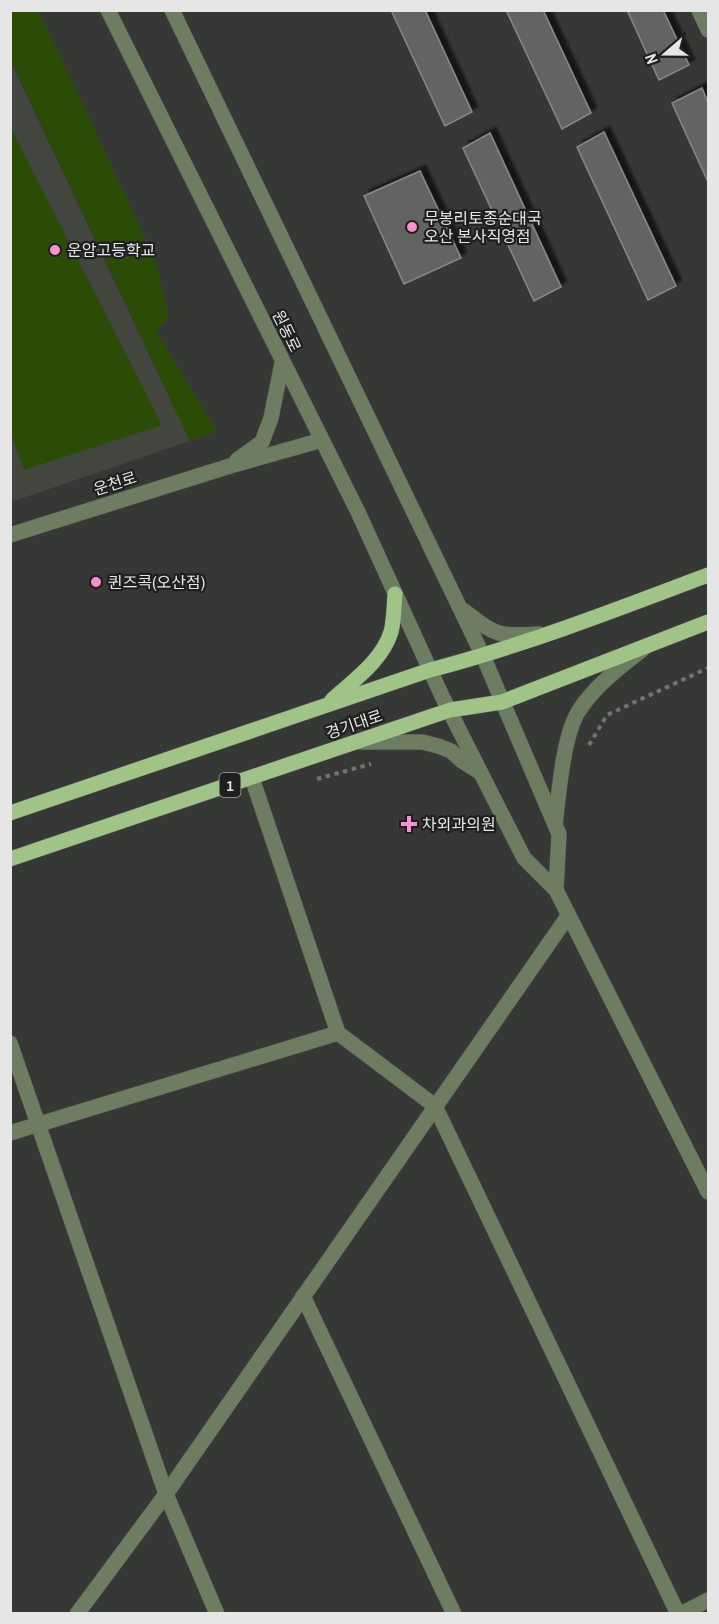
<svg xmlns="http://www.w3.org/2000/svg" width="719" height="1624" font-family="'Archivo Narrow','Noto Sans KR',sans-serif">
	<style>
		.built { fill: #42463f }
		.green { fill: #2b4c07 }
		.building { fill: #636462; stroke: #878986; stroke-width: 1.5; filter: url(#shadow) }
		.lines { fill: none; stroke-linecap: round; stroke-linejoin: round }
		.minor-casing { stroke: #525451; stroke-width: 16 }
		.major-casing { stroke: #525451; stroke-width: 16 }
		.path { stroke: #717370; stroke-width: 4; stroke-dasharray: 4.5 4.5; stroke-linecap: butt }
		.minor { stroke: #6d7d61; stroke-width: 15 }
		.major { stroke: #a0c388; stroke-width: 15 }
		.poi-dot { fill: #f690d0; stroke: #1e1f1e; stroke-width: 2 }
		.labels { text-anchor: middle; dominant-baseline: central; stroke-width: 4.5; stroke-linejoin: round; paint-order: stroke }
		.shield { fill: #1e1f1e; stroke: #a9aaa9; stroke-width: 1.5 }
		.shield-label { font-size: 15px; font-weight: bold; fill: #e5e6e5 }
		.poi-label { font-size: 16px; fill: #e5e6e5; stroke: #1e1f1e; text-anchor: start }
		.street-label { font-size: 16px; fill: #e5e6e5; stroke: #1e1f1e }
	</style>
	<defs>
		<filter id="shadow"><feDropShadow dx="5.5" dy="-5.5" stdDeviation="1.5" flood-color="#0009"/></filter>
	</defs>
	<rect width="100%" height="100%" fill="#363835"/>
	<path class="built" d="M 10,60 L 190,441 L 11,502 L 10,502 Z"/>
	<g class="green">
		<path d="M 11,10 L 39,11 L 155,258 L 169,317 L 156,331 L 217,431 L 190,441 L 11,60 Z"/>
		<path d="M 11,128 L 162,425 L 24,470 L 10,431 Z"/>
	</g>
	<g class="building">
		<path d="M 391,10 L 425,10 L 472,112 L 445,126 Z"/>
		<path d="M 506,10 L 543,10 L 591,113 L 562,129 Z"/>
		<path d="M 627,10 L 663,10 L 689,65 L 659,80 Z"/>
		<path d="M 702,88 L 708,103 L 708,182 L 672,103 Z"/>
		<path d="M 604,132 L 676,286 L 648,300 L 577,147 Z"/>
		<path d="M 490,133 L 561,287 L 534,301 L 463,148 Z"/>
		<path d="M 420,171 L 461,258 L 404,284 L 364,196 Z"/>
	</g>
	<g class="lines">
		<g class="minor-casing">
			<g id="minor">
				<path d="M 108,10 L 358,512 L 442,696 L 492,795 L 524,858 L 556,890 L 708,1192"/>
				<path d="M 172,10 L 483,656 L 559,834 L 556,890"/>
				<path d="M 699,10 L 708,30"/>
				<path d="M 237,460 L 262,442 L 271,418 L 282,363"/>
				<path d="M 10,535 L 230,466 L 322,440"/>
				<path d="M 463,610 C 496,635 496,637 539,634"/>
				<path d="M 358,742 L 422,742 L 438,746 L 451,751 L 462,761 L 481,773"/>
				<path d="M 252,778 L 338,1033 L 435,1106 L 678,1614"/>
				<path d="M 555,825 C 559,794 563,733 580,709 C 596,685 620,667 643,649"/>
				<path d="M 10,1043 L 166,1494 L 217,1614"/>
				<path d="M 10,1133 L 338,1033"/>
				<path d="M 303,1296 L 454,1614"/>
				<path d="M 77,1614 L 166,1494 L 568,916"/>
				<path d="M 681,1614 L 708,1600"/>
			</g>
		</g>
		<g class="major-casing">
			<g id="major">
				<path d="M 332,700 C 353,681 382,661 391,632 C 394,621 394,606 395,594"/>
				<path d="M 10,813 L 430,670 C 525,645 616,610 708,575"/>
				<path d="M 10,859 L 450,710 L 502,702 L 708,622"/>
			</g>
		</g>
		<g class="path">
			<path d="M 589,745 L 607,715 L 708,668"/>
			<path d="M 317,779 L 371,764"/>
		</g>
		<use href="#minor" class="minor"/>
		<use href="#major" class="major"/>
	</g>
	<g class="poi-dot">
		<circle cx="412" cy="227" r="6"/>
		<circle cx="55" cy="250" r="6"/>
		<circle cx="96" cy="582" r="6"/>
		<path d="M406 815h6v6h6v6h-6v6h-6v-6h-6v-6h6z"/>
	</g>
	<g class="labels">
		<rect class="shield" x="219.5" y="773" width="21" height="24" rx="4.5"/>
		<g class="shield-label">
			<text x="230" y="785">1</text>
		</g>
		<g class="poi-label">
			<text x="424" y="218">무봉리토종순대국<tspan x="424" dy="18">오산 본사직영점</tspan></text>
			<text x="67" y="250">운암고등학교</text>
			<text x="108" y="582">퀸즈콕(오산점)</text>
			<text x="422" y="824">차외과의원</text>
		</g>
		<g class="street-label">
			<text transform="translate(287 331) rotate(64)">원동로</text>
			<text transform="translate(115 483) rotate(-18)">운천로</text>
			<text transform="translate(354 724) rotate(-19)">경기대로</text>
		</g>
	</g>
	<rect width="719" height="1624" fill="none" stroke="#e5e6e5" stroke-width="24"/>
	<g transform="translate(665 54) rotate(250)" stroke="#1e1f1e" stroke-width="4.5" paint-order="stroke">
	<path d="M0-4.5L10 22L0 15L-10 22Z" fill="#e5e6e5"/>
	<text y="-9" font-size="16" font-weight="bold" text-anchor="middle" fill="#e5e6e5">N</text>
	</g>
</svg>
